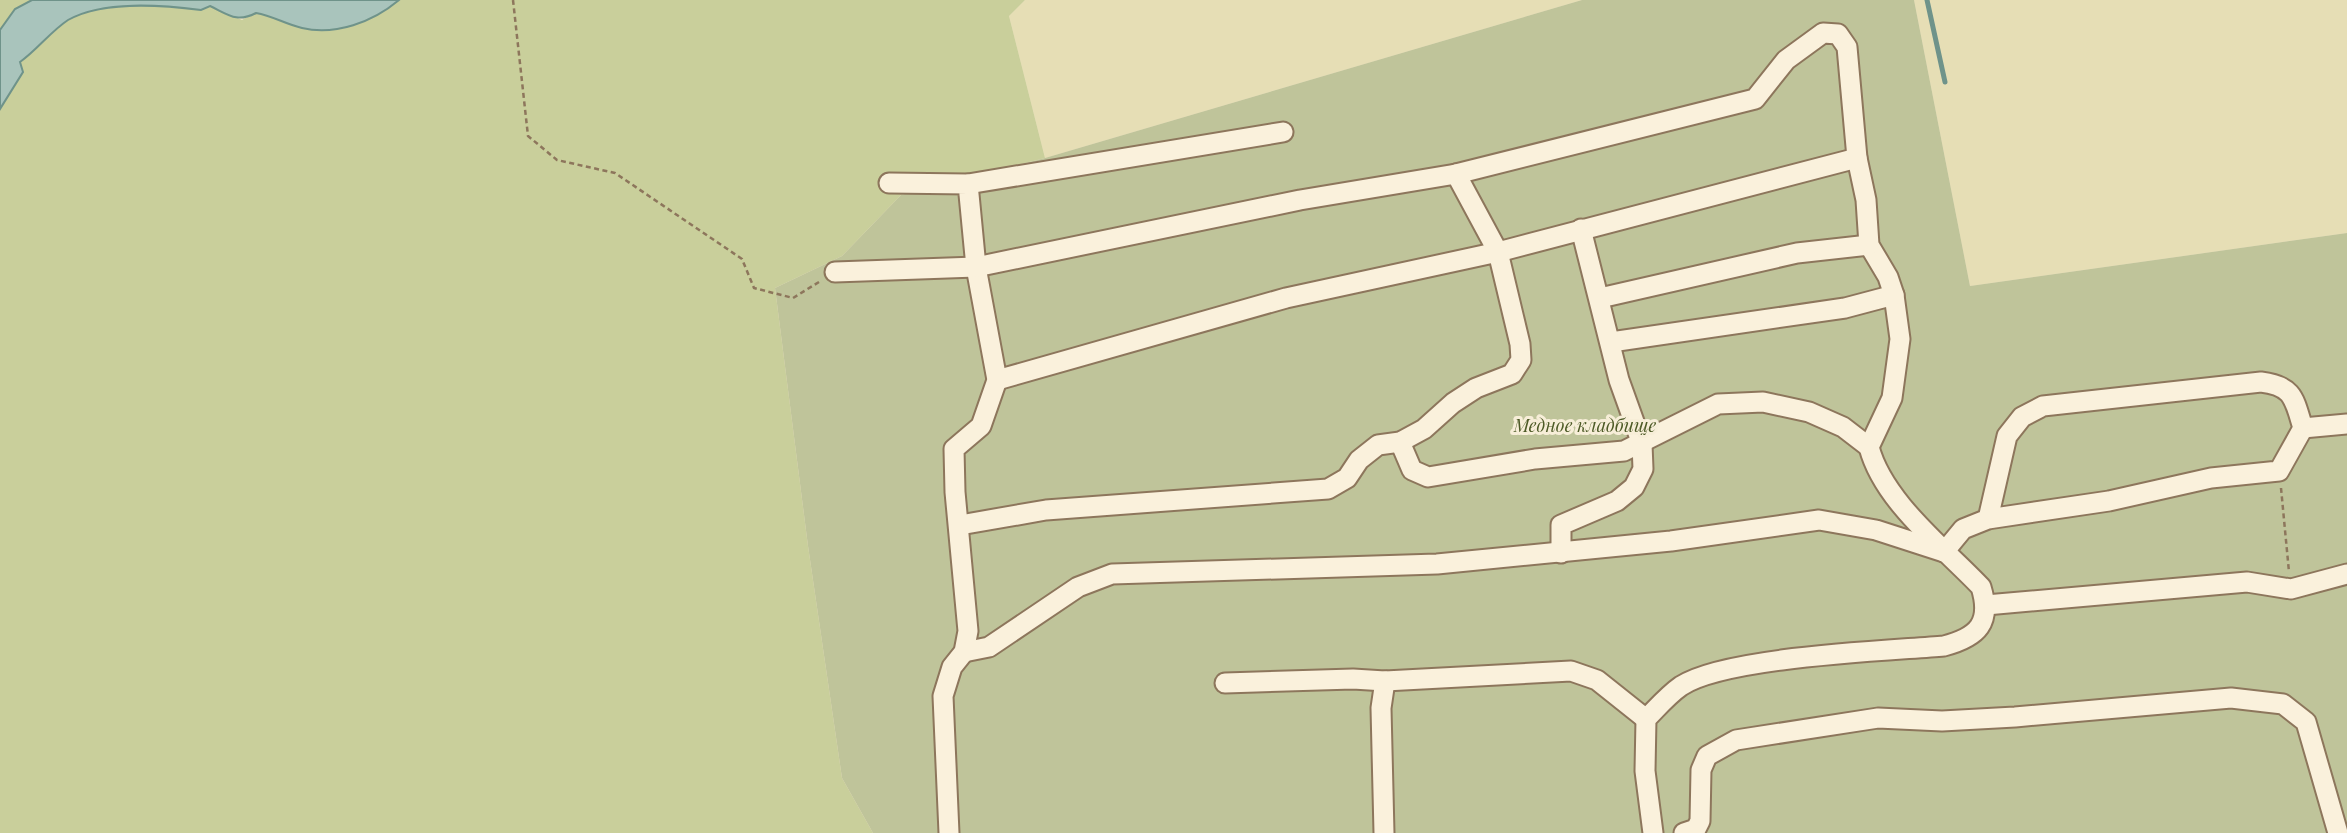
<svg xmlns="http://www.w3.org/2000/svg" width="2347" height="833" font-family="'Playfair Display',serif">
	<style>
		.farmland { fill: #e6deb5 }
		.green { fill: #c9cf9b }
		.cemetery { fill: #bfc49a }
		.water { fill: #a9c4bc; stroke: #6f938a; stroke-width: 2 }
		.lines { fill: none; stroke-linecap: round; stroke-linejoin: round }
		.stream { stroke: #6f938a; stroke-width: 5 }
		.minor-casing { stroke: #8d765c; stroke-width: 23 }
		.path { stroke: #8d765c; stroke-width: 2.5; stroke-dasharray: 5 3.5; stroke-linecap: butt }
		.minor { stroke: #faf1dc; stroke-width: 19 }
		.labels { text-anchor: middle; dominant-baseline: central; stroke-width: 6; stroke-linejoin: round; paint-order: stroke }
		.park-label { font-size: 18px; font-style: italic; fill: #4d5a26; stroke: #f7eed8 }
	</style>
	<rect width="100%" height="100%" fill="#f0e4c8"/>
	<g class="farmland">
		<path d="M 1025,0 L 1582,0 L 1045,158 L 1009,16 Z"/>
		<path d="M 1914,0 L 2347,0 L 2347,233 L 1970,286 Z"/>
	</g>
	<g class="green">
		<path d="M 0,0 L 32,0 L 15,9 L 0,30 Z"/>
		<path d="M 399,0 L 1025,0 L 1009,16 L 1045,158 L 901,195 L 842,256 L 775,288 L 808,546 L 842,778 L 873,833 L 0,833 L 0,109 L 23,72 L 19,62 L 70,18 L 92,11 L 129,3 L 200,10 L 210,6 L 242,20 L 256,12 L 272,15 Z"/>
	</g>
	<path class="cemetery" d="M 1582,0 L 1914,0 L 1970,286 L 2347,233 L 2347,833 L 873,833 L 842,778 L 808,546 L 775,288 L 842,256 L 901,195 L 1045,158 Z"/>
	<path class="water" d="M 32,0 L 399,0 C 373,22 335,36 302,28 C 285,24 273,16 256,13 C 237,23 229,15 210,6 L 201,10 C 162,5 103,0 68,20 C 50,32 37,50 20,62 L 23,72 L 0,109 L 0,30 L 15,9 Z"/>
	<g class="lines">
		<path class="stream" d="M 1927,0 L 1945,82"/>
		<g class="minor-casing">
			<g id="minor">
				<path d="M 889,183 L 968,184 L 976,267 L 997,380 L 981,426 L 954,449 L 955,492 L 968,631 L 964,652 L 952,667 L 943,696 L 949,833"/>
				<path d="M 968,184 L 1283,132"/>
				<path d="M 835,272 L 976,267 L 1300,200 L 1456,174 L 1755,99 L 1786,60 L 1823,33 L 1838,34 L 1847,47 L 1857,158 L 1866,200 L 1869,245 L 1888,277 L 1894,295 L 1900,339 L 1892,398 L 1869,447 C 1883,501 1943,547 1981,587 C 1992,623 1978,637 1944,646 C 1885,651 1725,657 1681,686 C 1668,695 1657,708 1646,719 L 1645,771 L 1653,833"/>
				<path d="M 1600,298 L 1797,253 L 1869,245"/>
				<path d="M 1611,342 L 1845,308 L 1894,295"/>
				<path d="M 997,380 L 1286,298 L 1498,252 L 1857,158"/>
				<path d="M 2303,428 L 2347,424"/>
				<path d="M 1400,442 L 1412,470 L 1428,477 L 1535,459 L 1624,451 L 1718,404 L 1763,402 L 1809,412 L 1843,427 L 1869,447"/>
				<path d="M 960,525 L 1046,510 L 1328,489 L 1347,478 L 1359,460 L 1378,445 L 1400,442 L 1424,429 L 1453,403 L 1476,388 L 1512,374 L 1521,360 L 1520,344 L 1498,252 L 1456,174"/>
				<path d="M 1944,552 L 1963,529 L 1988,519 L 2109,501 L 2211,478 L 2279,471 L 2303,428 C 2294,399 2294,386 2261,382 L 2043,406 L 2022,417 L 2007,436 L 1988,519"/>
				<path d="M 1561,553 L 1561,525 L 1617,501 L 1634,487 L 1643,469 L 1642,444 L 1619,380 L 1581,229"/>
				<path d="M 1986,605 L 2247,582 L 2291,589 L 2347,574"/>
				<path d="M 964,652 L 989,647 L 1078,587 L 1112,574 L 1437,564 L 1671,541 L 1819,520 L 1876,530 L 1944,552"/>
				<path d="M 1225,683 L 1353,679 L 1385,681 L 1571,671 L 1597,680 L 1646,719"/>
				<path d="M 1384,833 L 1381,708 L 1385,681"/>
				<path d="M 1684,833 L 1696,829 L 1700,821 L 1701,770 L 1707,756 L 1736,740 L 1878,718 L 1942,721 L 2015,717 L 2231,698 L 2283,704 L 2306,722 L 2338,833"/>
			</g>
		</g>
		<g class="path">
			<path d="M 513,0 L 528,136 L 557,160 L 615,173 L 742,259 L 754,288 L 793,298 L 819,282"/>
			<path d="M 2281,488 L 2289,572"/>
		</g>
		<use href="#minor" class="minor"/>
	</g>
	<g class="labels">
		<g class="park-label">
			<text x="1585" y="425">Медное кладбище</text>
		</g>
	</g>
</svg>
